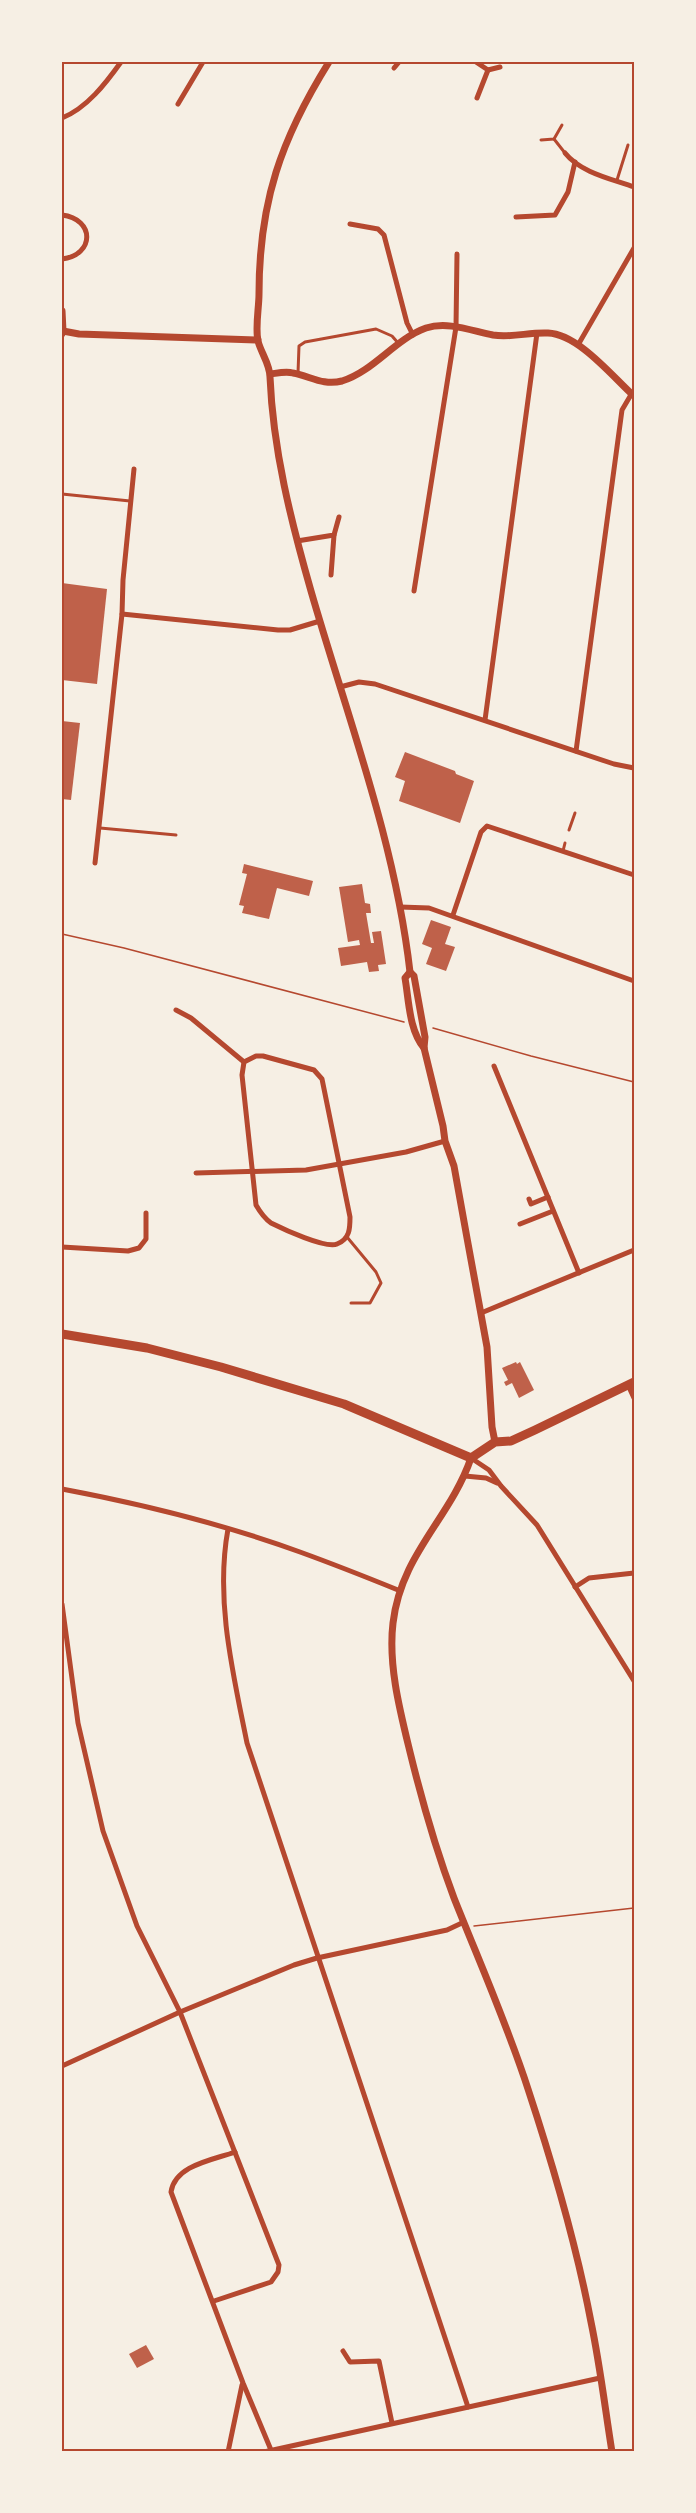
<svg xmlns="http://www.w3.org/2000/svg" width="696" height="2513" font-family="Poppins,sans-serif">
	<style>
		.building { fill: #bf614a }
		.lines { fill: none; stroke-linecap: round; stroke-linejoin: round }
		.path { stroke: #b5482f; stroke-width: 1.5 }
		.service { stroke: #b5482f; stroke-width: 3 }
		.minor { stroke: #b5482f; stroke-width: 5 }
		.tertiary { stroke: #b5482f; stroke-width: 7 }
		.primary { stroke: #b5482f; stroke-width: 9 }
		.neatline { fill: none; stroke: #b5482f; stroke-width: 2 }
	</style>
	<rect width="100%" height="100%" fill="#f6efe4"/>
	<g class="building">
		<path d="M 62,583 L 107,589 L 97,684 L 62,680 Z"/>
		<path d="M 62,721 L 80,723 L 71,800 L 62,799 Z"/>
		<path d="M 405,752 L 455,771 L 456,774 L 474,781 L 460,823 L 399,801 L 405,781 L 395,777 Z"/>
		<path d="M 244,864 L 313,881 L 309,896 L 277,888 L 269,919 L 242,913 L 244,906 L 239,905 L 247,874 L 242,873 Z"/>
		<path d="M 362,884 L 365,903 L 370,904 L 371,913 L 366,913 L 371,943 L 374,943 L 372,932 L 381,931 L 386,964 L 378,965 L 379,971 L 369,972 L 367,962 L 341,966 L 338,948 L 360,945 L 359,940 L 348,942 L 339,887 Z"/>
		<path d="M 431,920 L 451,927 L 445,944 L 455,947 L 446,971 L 426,964 L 432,948 L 422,944 Z"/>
		<path d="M 516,1362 L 517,1364 L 520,1362 L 534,1390 L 519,1398 L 512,1383 L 506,1386 L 504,1382 L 508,1380 L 502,1368 Z"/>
		<path d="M 146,2345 L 154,2359 L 137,2368 L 129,2354 Z"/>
	</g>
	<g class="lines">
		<g class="path">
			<path d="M 62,934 L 124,948 L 404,1022"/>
			<path d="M 433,1028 L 531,1056 L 634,1082"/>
			<path d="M 474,1926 L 634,1908"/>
		</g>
		<g class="service">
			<path d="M 554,139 L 565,153"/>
			<path d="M 541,140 L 554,139 L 562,125"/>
			<path d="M 617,180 L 628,145"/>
			<path d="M 298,373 L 299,346 L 305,342 L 376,329 L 392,336 L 399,344"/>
			<path d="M 62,494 L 130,501"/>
			<path d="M 100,828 L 176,835"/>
			<path d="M 569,830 L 575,813"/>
			<path d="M 563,851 L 565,843"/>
			<path d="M 347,1237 L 376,1272 L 381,1283 L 370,1303 L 351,1303"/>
		</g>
		<g class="minor">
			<path d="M 476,62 L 488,70 L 500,67"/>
			<path d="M 394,68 L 399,62"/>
			<path d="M 477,98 L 488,70"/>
			<path d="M 178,104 L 203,62"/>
			<path d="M 62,118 C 87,108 106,83 121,62"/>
			<path d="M 565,153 C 581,173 612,179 634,187"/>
			<path d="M 62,215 C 95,219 95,255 62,259"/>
			<path d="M 516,217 L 555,215 L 568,192 L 575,162"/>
			<path d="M 350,224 L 378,229 L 384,235 L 407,323 L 413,335"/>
			<path d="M 578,345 L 634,248"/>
			<path d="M 297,541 L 334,535 L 339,517"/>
			<path d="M 331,575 L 334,535"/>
			<path d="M 414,591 L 456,327 L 457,254"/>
			<path d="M 122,614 L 278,630 L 290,630 L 320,621"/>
			<path d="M 340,687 L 359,682 L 375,684 L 614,764 L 634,768"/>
			<path d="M 485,720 L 537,333"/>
			<path d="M 576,751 L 622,410 L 632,393"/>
			<path d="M 95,863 L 122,614 L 123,580 L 134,469"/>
			<path d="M 400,907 L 429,908 L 634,981"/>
			<path d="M 453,915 L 481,832 L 487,826 L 634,875"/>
			<path d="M 176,1010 L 191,1018 L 244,1062"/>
			<path d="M 256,1056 L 263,1056 L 314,1070 L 322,1079 L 350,1217 C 350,1228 350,1239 337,1244 C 326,1249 283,1229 271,1223 C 264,1218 260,1212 256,1205 L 242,1075 L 244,1062 Z"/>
			<path d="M 494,1066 L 579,1273"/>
			<path d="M 196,1173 L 306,1170 L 406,1152 L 445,1141"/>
			<path d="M 529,1199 L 531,1204 L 548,1197"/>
			<path d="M 520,1224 L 553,1211"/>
			<path d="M 62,1247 L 128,1251 L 139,1248 L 146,1239 L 146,1213"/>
			<path d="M 481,1313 L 634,1250"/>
			<path d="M 628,1385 L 634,1398"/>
			<path d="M 471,1458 L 489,1470 L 501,1486 L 537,1525 L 634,1681"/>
			<path d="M 465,1476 L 486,1478 L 497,1483"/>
			<path d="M 62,1489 C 142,1504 223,1524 300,1552 C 333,1564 366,1577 398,1590"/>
			<path d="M 228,1529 C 215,1600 233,1673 247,1743 L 468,2407"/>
			<path d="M 575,1587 L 589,1578 L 634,1573"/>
			<path d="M 62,1604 L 78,1723 L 103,1831 L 137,1926 L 180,2012 L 279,2265 L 278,2272 L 271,2282 L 214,2301"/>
			<path d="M 62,2066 L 180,2012 L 294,1965 L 317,1958 L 447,1930 L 464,1922"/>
			<path d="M 235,2152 C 213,2160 175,2165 171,2192 L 243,2383 L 271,2450"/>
			<path d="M 343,2351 L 350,2362 L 379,2361 L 392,2423"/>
			<path d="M 228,2452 L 242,2385"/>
			<path d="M 264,2452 L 600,2378"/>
		</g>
		<g class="tertiary">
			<path d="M 329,62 C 281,139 259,202 259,294 C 259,308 255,327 258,341 C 261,353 270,364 270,377 C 273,450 291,521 311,591 C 347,716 395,841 410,972 L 414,976 L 425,1037 L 424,1048 L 443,1126 L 445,1141 L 454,1166 L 467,1238 L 487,1347 L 492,1427 L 495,1442"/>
			<path d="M 62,311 L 63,331 L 62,334"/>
			<path d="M 63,331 L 79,334 L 258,340"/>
			<path d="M 271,374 C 278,373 286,371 293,373 C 310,376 323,386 342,381 C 374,371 395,339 426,328 C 448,321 472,331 493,335 C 512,338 529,332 548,333 C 578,334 612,376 634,396"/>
			<path d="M 410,972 L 405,978 C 409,1001 409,1030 424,1048"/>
			<path d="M 471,1458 C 450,1519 401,1554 393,1623 C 388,1665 400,1711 410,1752 C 422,1801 436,1850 454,1898 C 479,1961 507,2024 528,2089 C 553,2165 576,2243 591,2322 C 600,2365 605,2408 612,2452"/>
		</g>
		<path class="primary" d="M 62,1334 L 147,1348 L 221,1367 L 344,1404 L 471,1458 L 495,1442 L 511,1441 L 535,1430 L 634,1382"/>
	</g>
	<rect width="696" height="2513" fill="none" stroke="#f6efe4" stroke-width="126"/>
	<rect x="63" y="63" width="570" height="2387" class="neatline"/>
</svg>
